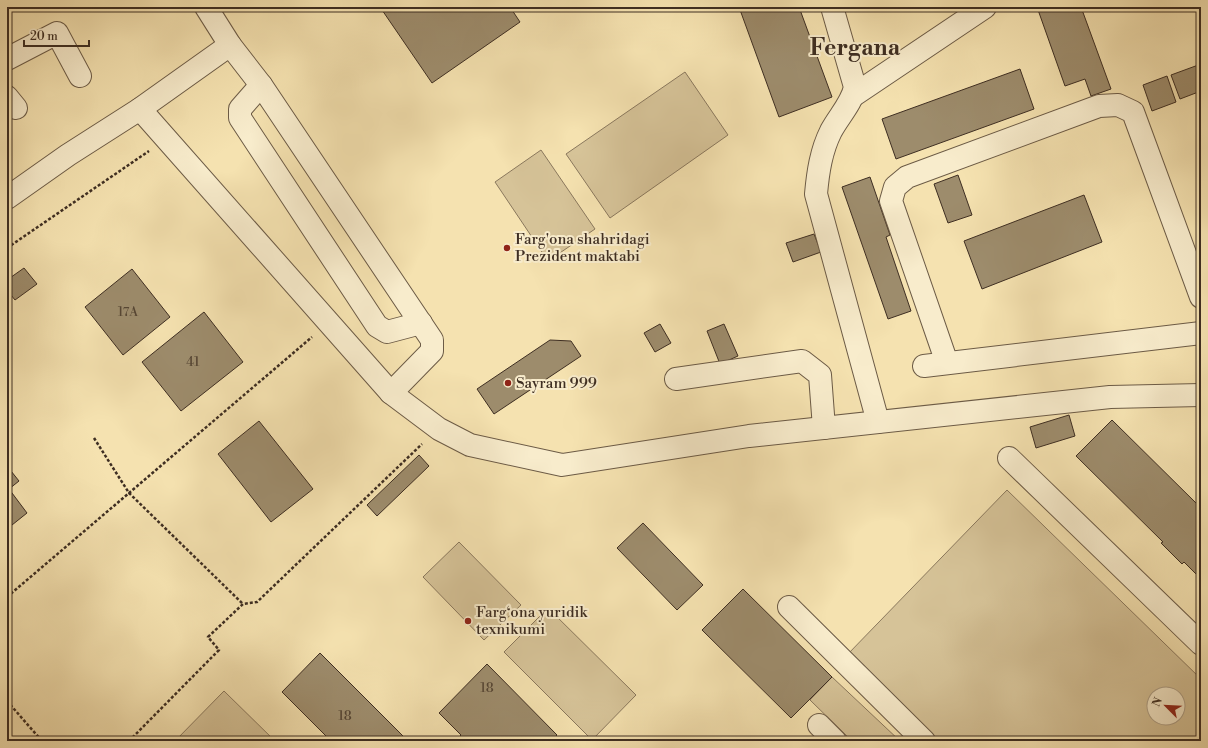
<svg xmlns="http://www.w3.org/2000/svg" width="1208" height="748" font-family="'Libre Bodoni',serif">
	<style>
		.green { fill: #d6c398; stroke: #8a785d; fill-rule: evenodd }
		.building { fill: #9d8c6c; stroke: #3e2e22 }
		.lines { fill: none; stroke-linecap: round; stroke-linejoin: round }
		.minor-casing { stroke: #6c5b46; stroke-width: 24 }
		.path { stroke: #3e2e22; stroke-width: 2.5; stroke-dasharray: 3 2; stroke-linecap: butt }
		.minor { stroke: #f8eccc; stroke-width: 22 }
		.poi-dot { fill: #8f2418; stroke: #f8eccc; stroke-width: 1.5 }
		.labels { text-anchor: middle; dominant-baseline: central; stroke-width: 4; stroke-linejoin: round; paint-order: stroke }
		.number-label { font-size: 13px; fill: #564634 }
		.poi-label { font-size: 15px; fill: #3e2e22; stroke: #f8eccc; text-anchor: start }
		.town-label { font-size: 23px; font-weight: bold; fill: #3e2e22; stroke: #f8eccc }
	</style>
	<rect width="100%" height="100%" fill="#f5e2b0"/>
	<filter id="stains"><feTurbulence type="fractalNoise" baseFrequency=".005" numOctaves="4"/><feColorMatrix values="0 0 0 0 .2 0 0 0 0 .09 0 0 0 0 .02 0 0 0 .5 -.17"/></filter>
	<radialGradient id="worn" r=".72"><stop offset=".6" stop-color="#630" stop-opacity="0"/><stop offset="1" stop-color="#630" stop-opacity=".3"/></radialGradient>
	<g class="green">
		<path d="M 685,72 L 728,135 L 610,218 L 566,154 Z"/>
		<path d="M 541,150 L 595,229 L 548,261 L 495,182 Z"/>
		<path d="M 1007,490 L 1201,679 L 1201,741 L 935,741 L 847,655 ZM 1154,694 L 1178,694 L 1178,718 L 1154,718 Z"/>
		<path d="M 459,542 L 521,605 L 484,640 L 423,577 Z"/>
		<path d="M 548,608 L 636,695 L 592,740 L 504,652 Z"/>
		<path d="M 832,677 L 900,741 L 852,741 L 810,700 Z"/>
		<path d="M 224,691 L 275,741 L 175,741 Z"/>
	</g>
	<g class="building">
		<path d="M 380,7 L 510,7 L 520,22 L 432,83 Z"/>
		<path d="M 739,7 L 799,7 L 832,97 L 779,117 Z"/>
		<path d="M 1037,7 L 1081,7 L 1111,89 L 1091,96 L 1085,79 L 1065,86 Z"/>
		<path d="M 1201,64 L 1201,91 L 1180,99 L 1171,75 Z"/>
		<path d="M 1020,69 L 1034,109 L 896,159 L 882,119 Z"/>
		<path d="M 1167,76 L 1176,102 L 1152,111 L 1143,85 Z"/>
		<path d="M 958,175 L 972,215 L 948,223 L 934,184 Z"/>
		<path d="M 870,177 L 890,235 L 886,237 L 911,311 L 888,319 L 842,187 Z"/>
		<path d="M 1084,195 L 1102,242 L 982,289 L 964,241 Z"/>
		<path d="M 814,234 L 821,252 L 793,262 L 786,243 Z"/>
		<path d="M 24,268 L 37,284 L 15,300 L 7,290 L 7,280 Z"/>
		<path d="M 132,269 L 170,317 L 123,355 L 85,307 Z"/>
		<path d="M 204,312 L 243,362 L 181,411 L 142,362 Z"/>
		<path d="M 660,324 L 671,343 L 655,352 L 644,333 Z"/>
		<path d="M 724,324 L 738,356 L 720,364 L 707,331 Z"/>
		<path d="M 550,340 L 571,341 L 581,356 L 494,414 L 477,389 Z"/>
		<path d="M 1069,415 L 1075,436 L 1036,448 L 1030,427 Z"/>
		<path d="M 1112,420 L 1196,503 L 1199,499 L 1201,501 L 1201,579 L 1184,562 L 1182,564 L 1161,543 L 1163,542 L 1076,456 Z"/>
		<path d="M 259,421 L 313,489 L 271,522 L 218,454 Z"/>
		<path d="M 419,455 L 429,466 L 377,516 L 367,505 Z"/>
		<path d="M 7,466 L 19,481 L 9,489 L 27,513 L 7,529 Z"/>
		<path d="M 643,523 L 703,585 L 677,610 L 617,548 Z"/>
		<path d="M 743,589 L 832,677 L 791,718 L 702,630 Z"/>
		<path d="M 320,653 L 408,741 L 331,741 L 282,692 Z"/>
		<path d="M 487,664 L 557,735 L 551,741 L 455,741 L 461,735 L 439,713 Z"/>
	</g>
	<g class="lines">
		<g class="minor-casing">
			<g id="minor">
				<path d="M 206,7 L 230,45"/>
				<path d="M 832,7 L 855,87 C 852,103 839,116 831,131 C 821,151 818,172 816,194 L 878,422"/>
				<path d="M 7,59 L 57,33 L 80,76"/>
				<path d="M 261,85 L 240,109 L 240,118 L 377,326 L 387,332 L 421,323"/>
				<path d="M 854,95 L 985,7"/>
				<path d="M 7,97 L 16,108"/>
				<path d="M 140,109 L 391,393 L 439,429 L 470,445 L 562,465 L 749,436 L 1110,397 L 1201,395"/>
				<path d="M 7,198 L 68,155 L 140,109 L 230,45 L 261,85 L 432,340 L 432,351 L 391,393"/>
				<path d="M 947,363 L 891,201 L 895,187 L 907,177 L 1099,106 L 1118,105 L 1133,112 L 1201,297"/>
				<path d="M 924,366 L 1201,333"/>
				<path d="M 676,379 L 802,361 L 820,375 L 824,428"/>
				<path d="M 1009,458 L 1201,644"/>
				<path d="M 789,607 L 924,741"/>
				<path d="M 819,725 L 835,741"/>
			</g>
		</g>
		<g class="path">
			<path d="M 7,248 L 149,151"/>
			<path d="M 94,438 L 129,493 L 243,604"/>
			<path d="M 7,597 L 312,337"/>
			<path d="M 7,701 L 42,741"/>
			<path d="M 129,741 L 219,650 L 208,637 L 243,604 L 257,602 L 422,444"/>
		</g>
		<use href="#minor" class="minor"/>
	</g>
	<g class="poi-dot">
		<circle cx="507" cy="248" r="4"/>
		<circle cx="508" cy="383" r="4"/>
		<circle cx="468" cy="621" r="4"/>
	</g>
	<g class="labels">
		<g class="number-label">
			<text x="128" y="312">17A</text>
			<text x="193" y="362">41</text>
			<text x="487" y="688">18</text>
			<text x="345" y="716">18</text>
		</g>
		<g class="poi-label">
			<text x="515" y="239">Farg'ona shahridagi<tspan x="515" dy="17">Prezident maktabi</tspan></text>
			<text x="516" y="383">Sayram 999</text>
			<text x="476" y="612">Farg‘ona yuridik<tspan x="476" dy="17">texnikumi</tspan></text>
		</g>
		<g class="town-label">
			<text x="855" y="48">Fergana</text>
		</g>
	</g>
	<rect width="1208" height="748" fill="none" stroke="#f5e2b0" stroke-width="24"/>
	<rect x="8" y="8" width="1192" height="732" fill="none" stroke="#3e2e22" stroke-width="2"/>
	<rect x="12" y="12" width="1184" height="724" fill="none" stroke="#3e2e22"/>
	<g transform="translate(1166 706) rotate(294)"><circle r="19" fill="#f8eccc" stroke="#aea088"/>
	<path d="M0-3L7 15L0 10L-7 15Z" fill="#8f2418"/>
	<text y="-6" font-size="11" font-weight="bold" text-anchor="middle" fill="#3e2e22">N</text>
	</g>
	<path d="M24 40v6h65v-6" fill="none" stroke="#3e2e22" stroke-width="2"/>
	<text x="30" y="40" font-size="12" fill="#3e2e22" stroke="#f8eccc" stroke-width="3" paint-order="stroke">20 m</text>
	<rect width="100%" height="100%" filter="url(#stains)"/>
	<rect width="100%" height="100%" fill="url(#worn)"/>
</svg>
